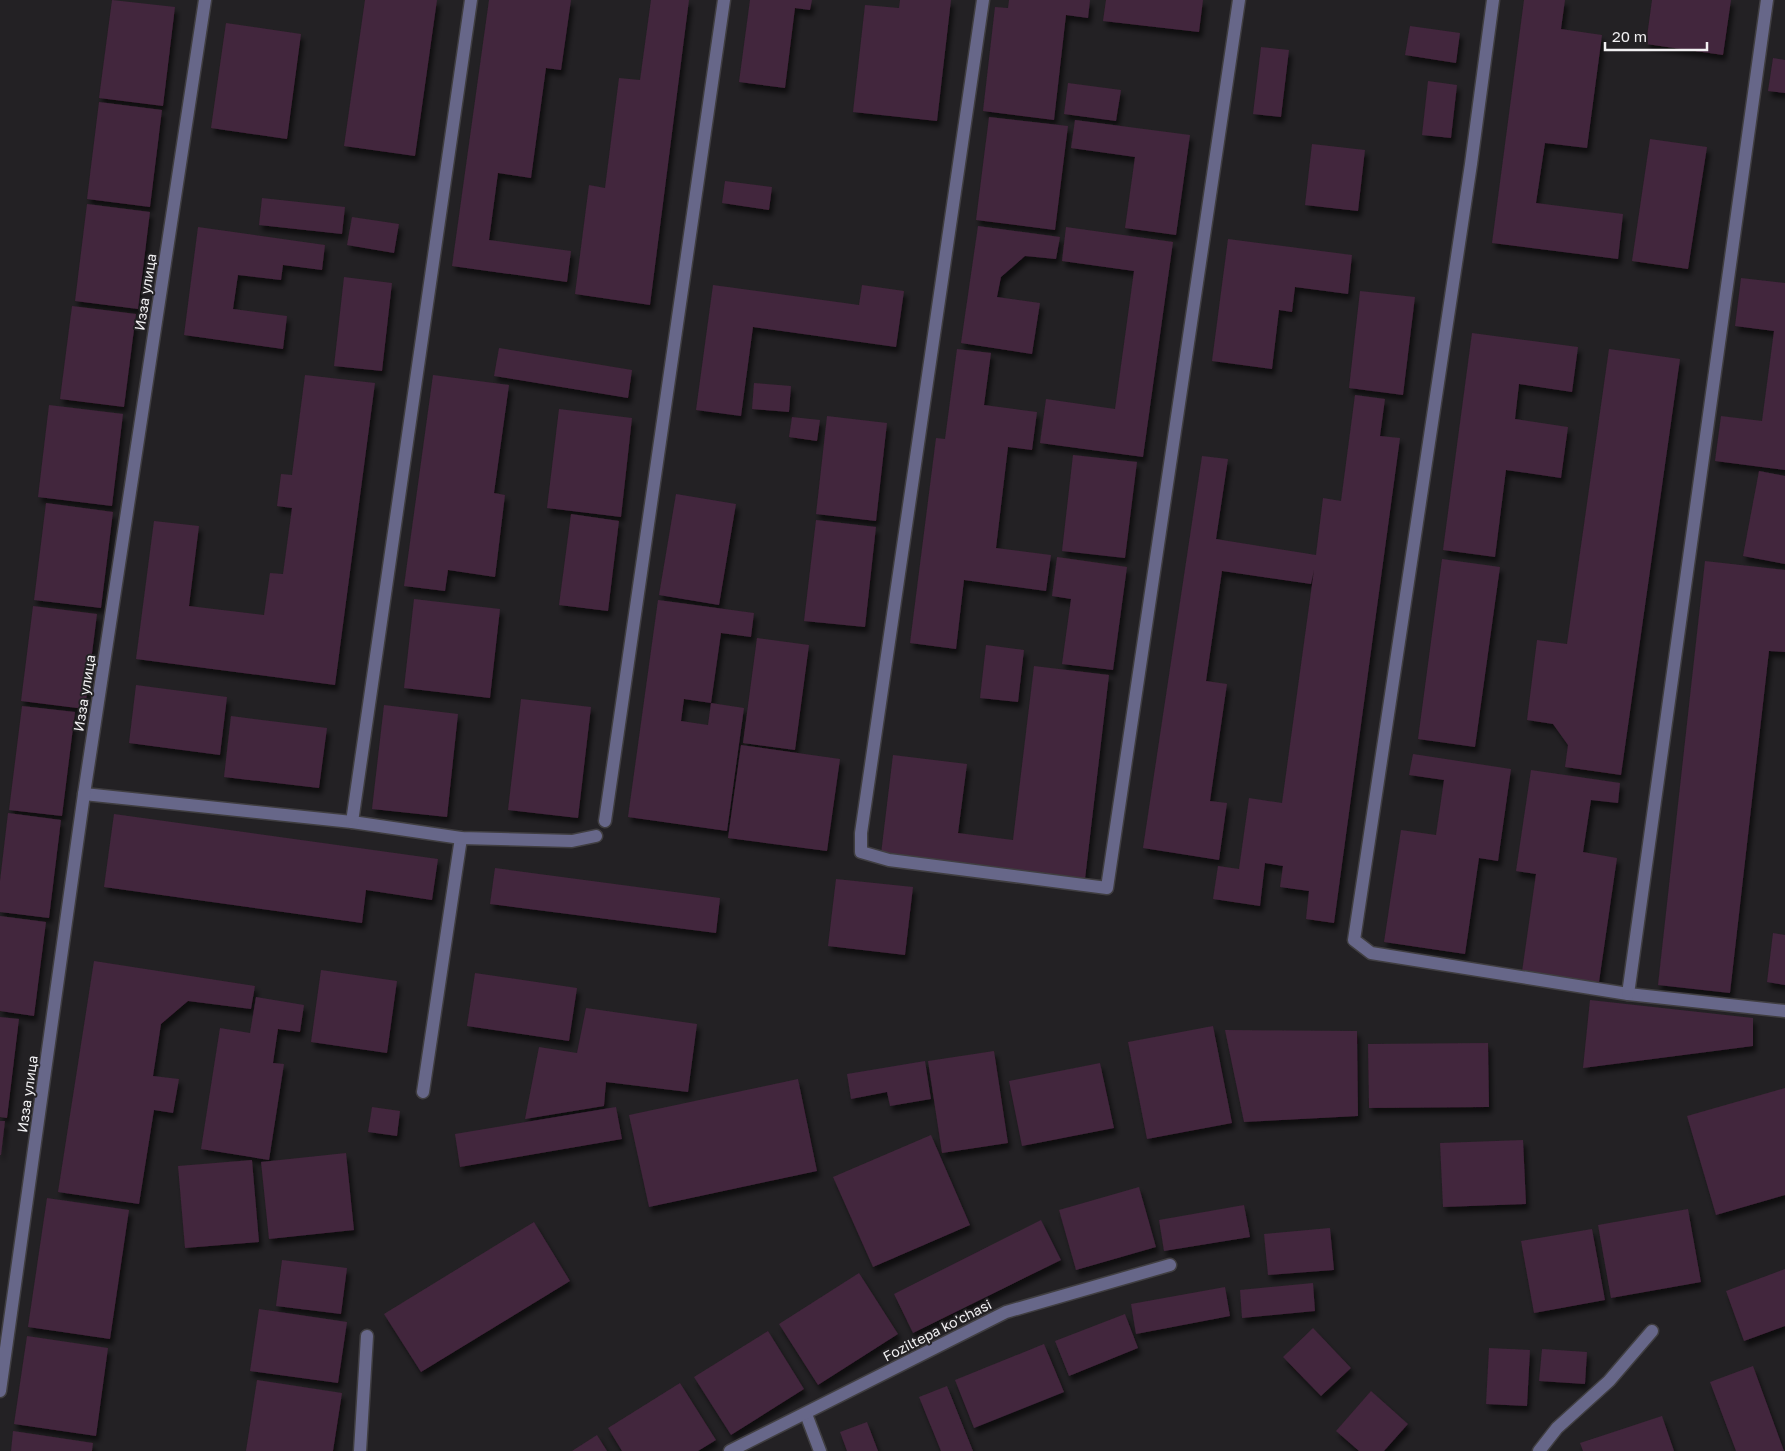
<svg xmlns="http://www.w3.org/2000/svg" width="1785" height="1451" font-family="'Golos Text',sans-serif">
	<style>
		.building { fill: #42253c; fill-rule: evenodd; filter: url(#shadow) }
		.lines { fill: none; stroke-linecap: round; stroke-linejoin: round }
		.service-casing { stroke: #403e41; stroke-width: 15 }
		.minor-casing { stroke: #403e41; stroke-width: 15 }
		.service { stroke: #676789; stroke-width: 12 }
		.minor { stroke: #676789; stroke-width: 12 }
		.labels { text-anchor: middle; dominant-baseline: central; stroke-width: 4; stroke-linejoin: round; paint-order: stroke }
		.street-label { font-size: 14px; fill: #f1f0f2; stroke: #232124 }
	</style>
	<defs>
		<filter id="shadow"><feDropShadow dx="3" dy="5.5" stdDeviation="2.5" flood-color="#0009"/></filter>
	</defs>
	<rect width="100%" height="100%" fill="#232124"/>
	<g class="building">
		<path d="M 112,0 L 175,7 L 163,106 L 99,98 Z"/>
		<path d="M 365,0 L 437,0 L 415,156 L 344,146 Z"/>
		<path d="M 489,0 L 571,0 L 561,70 L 546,68 L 531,178 L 498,173 L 489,240 L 571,251 L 567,282 L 452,266 Z"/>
		<path d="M 651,0 L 689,0 L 650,305 L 575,294 L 589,185 L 605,188 L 619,78 L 640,80 Z"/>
		<path d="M 750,0 L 812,0 L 810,10 L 795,8 L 785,88 L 739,82 Z"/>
		<path d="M 900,0 L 951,0 L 937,121 L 853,112 L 865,5 L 899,8 Z"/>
		<path d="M 1009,0 L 1090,0 L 1088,18 L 1066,15 L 1054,120 L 983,111 L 995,7 L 1008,8 Z"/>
		<path d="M 1106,0 L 1203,0 L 1199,32 L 1103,21 Z"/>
		<path d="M 1524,0 L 1565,0 L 1561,29 L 1602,35 L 1587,148 L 1545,143 L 1536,203 L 1623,214 L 1618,259 L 1492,243 Z"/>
		<path d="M 1652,0 L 1731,0 L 1723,55 L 1646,44 Z"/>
		<path d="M 226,23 L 301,34 L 287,139 L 211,128 Z"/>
		<path d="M 1410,26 L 1460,33 L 1456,63 L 1405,55 Z"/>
		<path d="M 1261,47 L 1289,50 L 1281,117 L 1253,114 Z"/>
		<path d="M 1773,58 L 1785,60 L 1785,93 L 1768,91 Z"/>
		<path d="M 1428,81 L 1457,85 L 1451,138 L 1422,135 Z"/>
		<path d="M 1068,83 L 1121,90 L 1116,121 L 1064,114 Z"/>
		<path d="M 99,102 L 162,110 L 150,207 L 87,199 Z"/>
		<path d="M 989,117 L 1068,126 L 1055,230 L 976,220 Z"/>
		<path d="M 1075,120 L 1190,135 L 1176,235 L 1125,228 L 1135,157 L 1071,148 Z"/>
		<path d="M 1650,139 L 1707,147 L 1688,269 L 1632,261 Z"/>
		<path d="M 1312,144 L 1365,150 L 1358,211 L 1305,205 Z"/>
		<path d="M 725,181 L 772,187 L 769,210 L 722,203 Z"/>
		<path d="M 262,198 L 345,207 L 342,234 L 259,225 Z"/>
		<path d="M 87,204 L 150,212 L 138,309 L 75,301 Z"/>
		<path d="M 352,217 L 399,224 L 394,253 L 347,245 Z"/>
		<path d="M 978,226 L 1060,237 L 1056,259 L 1025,256 L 1001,277 L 997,297 L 1040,303 L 1032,354 L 961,343 Z"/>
		<path d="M 198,227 L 325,245 L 322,270 L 283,265 L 281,280 L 238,275 L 233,309 L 287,316 L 283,349 L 184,335 Z"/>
		<path d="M 1066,227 L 1173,242 L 1143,457 L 1040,443 L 1046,399 L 1115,409 L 1134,271 L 1062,261 Z"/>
		<path d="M 1228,239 L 1352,255 L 1348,294 L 1295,287 L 1292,312 L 1279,310 L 1272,369 L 1212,361 Z"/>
		<path d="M 344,277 L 392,283 L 382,371 L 334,366 Z"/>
		<path d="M 1741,278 L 1785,283 L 1785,470 L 1715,461 L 1721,416 L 1762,421 L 1774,331 L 1735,326 Z"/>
		<path d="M 713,285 L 859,305 L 862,285 L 904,291 L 896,347 L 753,327 L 741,416 L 696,410 Z"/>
		<path d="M 1360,291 L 1415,297 L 1403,395 L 1349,388 Z"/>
		<path d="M 72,306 L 136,314 L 124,407 L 60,399 Z"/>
		<path d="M 1472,333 L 1578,347 L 1572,392 L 1519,384 L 1515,419 L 1568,427 L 1561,478 L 1506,470 L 1495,557 L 1443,550 Z"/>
		<path d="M 499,348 L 632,370 L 628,398 L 494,376 Z"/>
		<path d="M 957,349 L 991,353 L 984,405 L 1037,412 L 1032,450 L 1008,447 L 996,548 L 1051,555 L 1046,591 L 964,580 L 956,649 L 910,643 L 936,438 L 945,439 Z"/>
		<path d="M 1609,349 L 1680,359 L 1621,775 L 1565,767 L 1568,745 L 1553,724 L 1527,720 L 1537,640 L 1567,644 Z"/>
		<path d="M 305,375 L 375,383 L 335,685 L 136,659 L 154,521 L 199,526 L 189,606 L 264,615 L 270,573 L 283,574 L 292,508 L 277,506 L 281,474 L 292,475 Z"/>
		<path d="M 433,375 L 509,385 L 494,493 L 505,495 L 495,577 L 448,570 L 445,591 L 404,586 Z"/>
		<path d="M 754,383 L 791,386 L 789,412 L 752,409 Z"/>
		<path d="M 1355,395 L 1385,399 L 1380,436 L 1400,438 L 1334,923 L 1306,919 L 1309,891 L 1280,887 L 1283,866 L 1265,863 L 1260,906 L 1213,899 L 1218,866 L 1239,869 L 1249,798 L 1282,803 L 1314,570 L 1311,584 L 1222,571 L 1206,681 L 1227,684 L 1210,801 L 1227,803 L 1219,860 L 1143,848 L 1202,456 L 1228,459 L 1216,539 L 1316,555 L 1323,498 L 1341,501 Z"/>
		<path d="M 49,405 L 123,414 L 112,506 L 38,497 Z"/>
		<path d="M 559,409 L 632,418 L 621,517 L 547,508 Z"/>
		<path d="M 827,416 L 887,423 L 876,521 L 816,514 Z"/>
		<path d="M 792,417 L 820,420 L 817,441 L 789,437 Z"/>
		<path d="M 1073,455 L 1137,462 L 1125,558 L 1062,551 Z"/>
		<path d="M 1759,471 L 1785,476 L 1785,564 L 1743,556 Z"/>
		<path d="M 676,494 L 736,504 L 719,605 L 659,595 Z"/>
		<path d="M 46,503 L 113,512 L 101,608 L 34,600 Z"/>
		<path d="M 571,514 L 619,521 L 608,611 L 559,605 Z"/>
		<path d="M 816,520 L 876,527 L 865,627 L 804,621 Z"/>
		<path d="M 1057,557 L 1127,567 L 1113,670 L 1062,664 L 1071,599 L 1052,596 Z"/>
		<path d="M 1442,559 L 1500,567 L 1475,747 L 1418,739 Z"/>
		<path d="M 1705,561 L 1785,570 L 1785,652 L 1769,651 L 1730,993 L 1658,985 Z"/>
		<path d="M 414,599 L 500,609 L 490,698 L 404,688 Z"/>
		<path d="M 658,600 L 754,613 L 751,637 L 721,633 L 711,703 L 744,708 L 727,831 L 628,817 ZM 684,699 L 711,703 L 708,725 L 681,721 Z"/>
		<path d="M 33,606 L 97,614 L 85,709 L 21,701 Z"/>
		<path d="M 757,638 L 809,645 L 795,750 L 743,743 Z"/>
		<path d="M 986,645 L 1024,650 L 1018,702 L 980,698 Z"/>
		<path d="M 1034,666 L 1109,675 L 1085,879 L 881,854 L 893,755 L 967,764 L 958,833 L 1013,840 Z"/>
		<path d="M 136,685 L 227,697 L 220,755 L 129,743 Z"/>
		<path d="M 521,699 L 591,707 L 578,818 L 508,810 Z"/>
		<path d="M 384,705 L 458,714 L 447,817 L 372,809 Z"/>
		<path d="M 22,706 L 75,712 L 62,816 L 9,810 Z"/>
		<path d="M 231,716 L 327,728 L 319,788 L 224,777 Z"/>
		<path d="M 741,745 L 840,759 L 827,851 L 728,838 Z"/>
		<path d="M 1413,754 L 1511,769 L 1498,861 L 1479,858 L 1465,954 L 1384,942 L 1401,830 L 1436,835 L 1444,780 L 1409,775 Z"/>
		<path d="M 1531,770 L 1620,783 L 1618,803 L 1591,800 L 1583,852 L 1617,858 L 1599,982 L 1522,972 L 1536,874 L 1516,871 Z"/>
		<path d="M 8,813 L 61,820 L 49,918 L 0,912 L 0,881 Z"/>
		<path d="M 114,814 L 438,859 L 432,900 L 366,890 L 362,923 L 104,887 Z"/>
		<path d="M 495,868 L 720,898 L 716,933 L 490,904 Z"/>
		<path d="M 836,879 L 913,887 L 905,955 L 828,946 Z"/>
		<path d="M 0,916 L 46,922 L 34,1016 L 0,1011 Z"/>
		<path d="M 1773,933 L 1785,935 L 1785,985 L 1767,982 Z"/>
		<path d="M 94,961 L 255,986 L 251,1009 L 188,1001 L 161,1024 L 153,1076 L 179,1079 L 173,1113 L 154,1110 L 139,1204 L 58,1192 Z"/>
		<path d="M 321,970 L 397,981 L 387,1053 L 311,1042 Z"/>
		<path d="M 475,973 L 577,988 L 569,1041 L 467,1026 Z"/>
		<path d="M 256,997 L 304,1005 L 300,1032 L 278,1029 L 273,1063 L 284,1064 L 269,1160 L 201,1149 L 220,1028 L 250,1033 Z"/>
		<path d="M 1590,1000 L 1753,1018 L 1753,1046 L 1583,1068 Z"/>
		<path d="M 586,1008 L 697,1024 L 688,1092 L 606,1082 L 604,1106 L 525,1119 L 539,1047 L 577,1053 Z"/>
		<path d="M 0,1017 L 19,1019 L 7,1118 L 0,1117 Z"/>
		<path d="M 1213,1026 L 1232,1123 L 1147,1139 L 1128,1042 Z"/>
		<path d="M 1225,1030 L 1357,1031 L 1358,1116 L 1244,1122 Z"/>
		<path d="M 1488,1043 L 1489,1107 L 1369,1108 L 1368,1044 Z"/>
		<path d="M 994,1051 L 1008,1143 L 942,1153 L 928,1061 Z"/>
		<path d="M 925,1061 L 931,1099 L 890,1106 L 887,1092 L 851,1099 L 847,1074 Z"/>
		<path d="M 1100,1063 L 1114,1128 L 1022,1146 L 1009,1081 Z"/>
		<path d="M 798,1079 L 817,1171 L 649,1207 L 629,1115 Z"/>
		<path d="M 1785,1088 L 1785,1195 L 1716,1215 L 1687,1116 Z"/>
		<path d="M 372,1107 L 400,1111 L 397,1136 L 368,1132 Z"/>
		<path d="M 616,1107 L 622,1139 L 460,1167 L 455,1134 Z"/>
		<path d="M 0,1121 L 5,1121 L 1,1155 L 0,1155 Z"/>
		<path d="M 931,1135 L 970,1225 L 873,1267 L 833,1177 Z"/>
		<path d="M 1523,1140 L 1526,1204 L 1443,1207 L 1440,1143 Z"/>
		<path d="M 346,1153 L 354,1230 L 269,1239 L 261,1162 Z"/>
		<path d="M 252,1160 L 259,1242 L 185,1248 L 178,1166 Z"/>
		<path d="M 1139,1187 L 1156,1247 L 1076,1270 L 1059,1210 Z"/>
		<path d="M 47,1198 L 129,1210 L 110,1339 L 28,1327 Z"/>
		<path d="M 1244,1205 L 1250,1237 L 1164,1251 L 1159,1220 Z"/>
		<path d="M 1688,1209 L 1701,1282 L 1611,1298 L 1598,1225 Z"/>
		<path d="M 1041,1220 L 1061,1260 L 913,1333 L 894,1294 Z"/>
		<path d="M 534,1222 L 570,1281 L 421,1372 L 384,1314 Z"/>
		<path d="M 1330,1228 L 1334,1270 L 1268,1275 L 1264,1234 Z"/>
		<path d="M 1592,1229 L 1605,1300 L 1534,1313 L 1521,1241 Z"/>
		<path d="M 282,1260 L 347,1268 L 341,1314 L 276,1306 Z"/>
		<path d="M 1785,1269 L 1785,1326 L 1744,1341 L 1726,1291 Z"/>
		<path d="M 859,1273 L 898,1334 L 818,1385 L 779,1324 Z"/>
		<path d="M 1313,1283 L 1315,1311 L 1242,1318 L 1240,1290 Z"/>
		<path d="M 1225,1287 L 1230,1316 L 1136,1334 L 1131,1304 Z"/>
		<path d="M 259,1309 L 347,1322 L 338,1383 L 250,1371 Z"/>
		<path d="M 1125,1314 L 1138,1348 L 1069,1376 L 1055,1341 Z"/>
		<path d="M 1313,1328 L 1351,1368 L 1321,1396 L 1283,1357 Z"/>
		<path d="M 768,1331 L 804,1389 L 731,1435 L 694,1377 Z"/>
		<path d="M 27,1336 L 108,1348 L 96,1436 L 14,1424 Z"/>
		<path d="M 1044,1344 L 1064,1392 L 974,1428 L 955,1380 Z"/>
		<path d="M 1489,1348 L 1530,1350 L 1527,1406 L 1486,1404 Z"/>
		<path d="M 1542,1349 L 1587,1352 L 1585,1384 L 1539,1381 Z"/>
		<path d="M 1753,1366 L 1784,1451 L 1736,1451 L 1710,1382 Z"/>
		<path d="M 257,1380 L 342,1393 L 333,1451 L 246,1451 Z"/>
		<path d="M 680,1383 L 716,1440 L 698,1451 L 622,1451 L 608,1428 Z"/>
		<path d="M 947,1386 L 973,1451 L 941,1451 L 919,1397 Z"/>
		<path d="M 1371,1391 L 1408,1424 L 1384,1451 L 1359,1451 L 1336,1431 Z"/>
		<path d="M 1662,1416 L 1674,1451 L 1583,1451 L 1580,1443 Z"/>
		<path d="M 867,1422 L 878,1451 L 847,1451 L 840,1432 Z"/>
		<path d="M 13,1431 L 93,1443 L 92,1451 L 11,1451 Z"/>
		<path d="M 597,1435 L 607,1451 L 572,1451 Z"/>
	</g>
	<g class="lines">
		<g class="service-casing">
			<g id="service">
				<path d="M 423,1092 L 461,838"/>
				<path d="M 1539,1451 L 1557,1428 L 1609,1381 L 1652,1331"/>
			</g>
		</g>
		<g class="minor-casing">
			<g id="minor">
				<path d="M 983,0 L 861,833 L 861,852 L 889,860 L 1107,888 L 1239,0"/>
				<path d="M 1493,0 L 1471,164 L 1354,940 L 1371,953 L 1628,994 L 1785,1011"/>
				<path d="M 84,794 L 352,822 L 461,838 L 572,841 L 596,836"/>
				<path d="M 605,821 L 724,0"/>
				<path d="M 352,822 L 471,0"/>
				<path d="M 1628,994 L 1767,0"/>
				<path d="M 0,1391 L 84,794 L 205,0"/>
				<path d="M 806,1414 L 820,1451"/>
				<path d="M 360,1451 L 367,1336"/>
				<path d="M 730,1451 L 1006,1312 L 1170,1265"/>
			</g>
		</g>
		<use href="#service" class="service"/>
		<use href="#minor" class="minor"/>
	</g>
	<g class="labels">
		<g class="street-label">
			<text transform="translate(145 292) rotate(-81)">Изза улица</text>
			<text transform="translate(84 693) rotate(-81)">Изза улица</text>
			<text transform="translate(27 1094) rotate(-82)">Изза улица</text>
			<text transform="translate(937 1330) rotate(-27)">Foziltepa ko'chasi</text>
		</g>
	</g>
	<path d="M1605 42v8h102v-8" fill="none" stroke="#f1f0f2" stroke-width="2.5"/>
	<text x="1612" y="42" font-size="15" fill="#f1f0f2" stroke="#232124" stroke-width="4" paint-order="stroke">20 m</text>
</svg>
